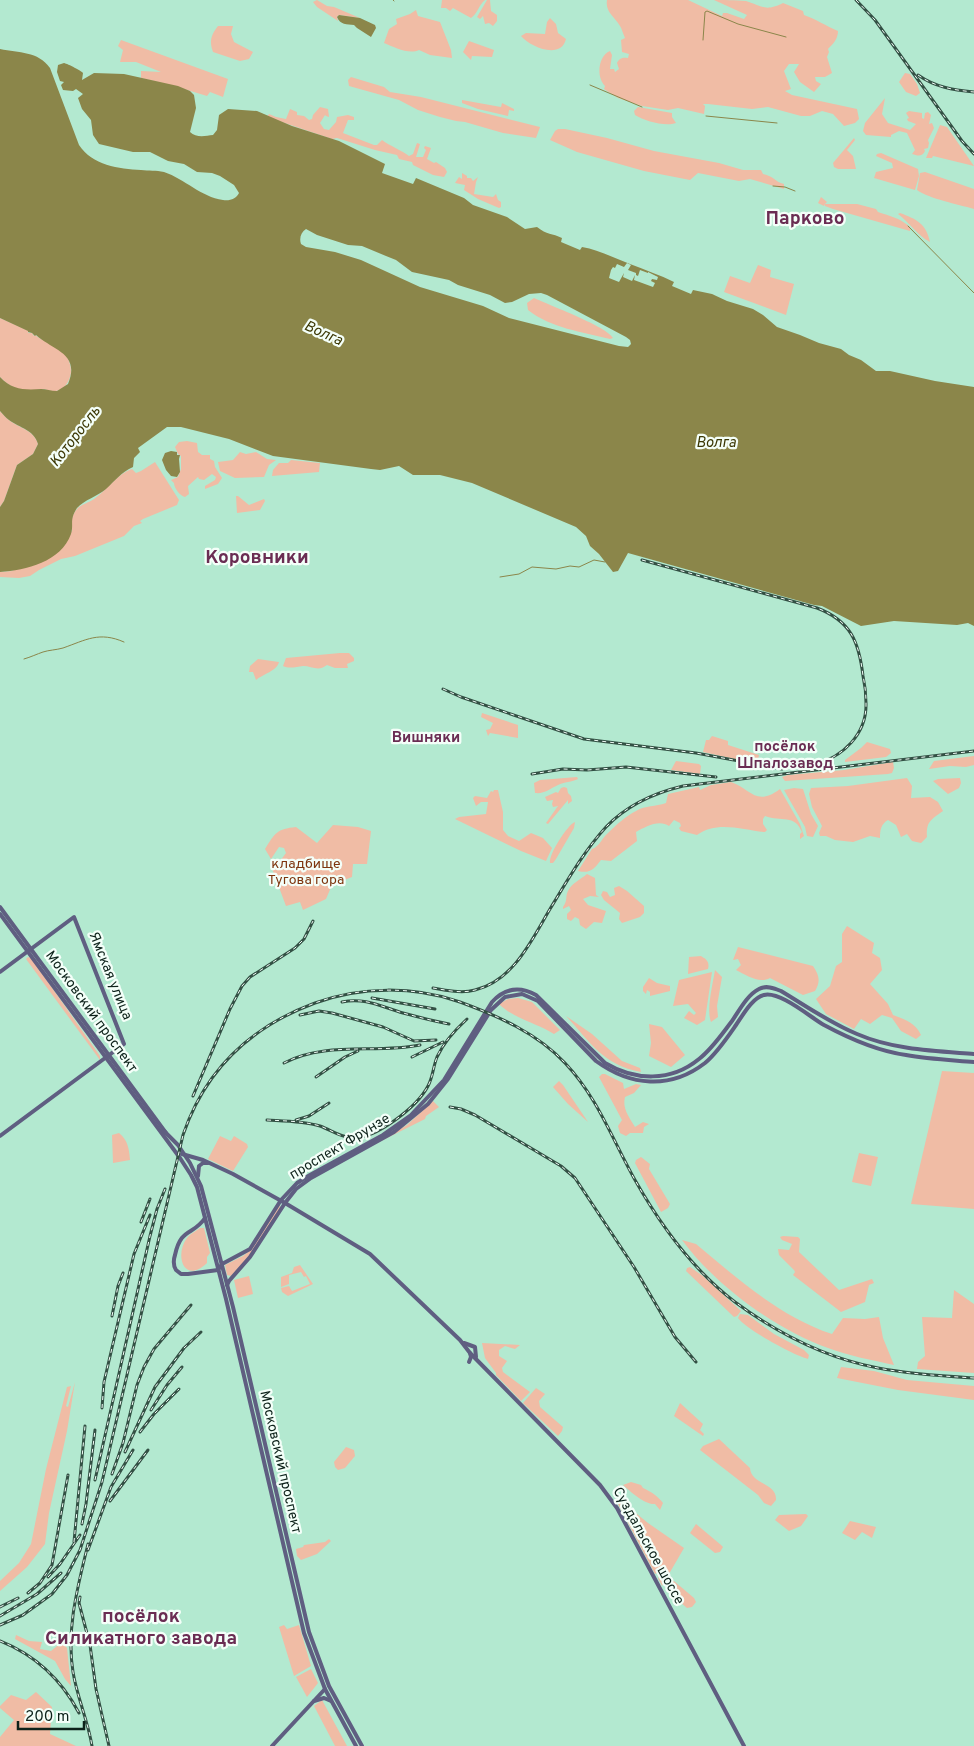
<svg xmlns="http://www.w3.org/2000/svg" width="974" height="1746" font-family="Overpass,sans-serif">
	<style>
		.green { fill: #f0bca5 }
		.water { fill: #8b864a; fill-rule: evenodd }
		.pier { fill: #b3e9d0 }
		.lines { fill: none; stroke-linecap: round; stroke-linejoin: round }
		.stream { stroke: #8b864a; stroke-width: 1 }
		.major { stroke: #5f5e81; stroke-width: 4 }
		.rail-casing { stroke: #335044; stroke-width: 3 }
		.rail { stroke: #f4fff9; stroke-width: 1; stroke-dasharray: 4; stroke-linecap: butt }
		.labels { text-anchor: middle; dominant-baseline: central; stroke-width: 4.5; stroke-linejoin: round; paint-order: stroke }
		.park-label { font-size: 14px; fill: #7d350e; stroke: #f4fff9 }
		.street-label { font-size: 14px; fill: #0d221a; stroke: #f4fff9 }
		.water-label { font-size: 15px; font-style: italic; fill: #3c3805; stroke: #f4fff9 }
		.neighbourhood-label { font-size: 15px; font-weight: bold; fill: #6a2d53; stroke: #f4fff9 }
		.district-label { font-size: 19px; font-weight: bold; fill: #6a2d53; stroke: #f4fff9 }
	</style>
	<rect width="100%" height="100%" fill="#b3e9d0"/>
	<g class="green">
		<path d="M 317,0 L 327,6 L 334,7 L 360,18 L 339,15 L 337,17 L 338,21 L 317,7 L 313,2 Z"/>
		<path d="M 442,0 L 485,0 C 478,6 478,13 471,18 L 453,8 L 450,11 L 446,8 L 441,8 Z"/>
		<path d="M 487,0 L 490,0 L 491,11 L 497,15 L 497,21 L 493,26 L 489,23 L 485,24 L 483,16 L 480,19 L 477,17 Z"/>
		<path d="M 607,0 L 688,0 L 722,16 L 723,13 L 727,13 L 744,19 L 747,15 L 714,0 C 723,0 736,0 746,1 C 762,6 765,12 783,3 L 803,11 L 804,15 C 816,19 826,26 838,31 C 838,39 833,44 828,49 L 829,52 L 827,57 L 832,73 L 825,77 L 815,77 L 816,81 L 821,84 L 814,92 L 800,82 L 794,72 L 799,64 L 789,64 L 784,71 L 791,89 L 785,91 L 792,95 L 857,109 L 859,119 L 855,123 L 844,126 L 833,114 L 822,111 L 810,116 L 801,116 L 768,107 L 752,109 L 708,104 L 703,104 L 705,106 L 704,114 L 678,108 L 668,110 L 642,106 L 618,98 L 604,89 L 605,86 C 596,77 598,56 610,51 L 612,55 L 610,69 L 614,69 L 615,72 L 619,69 L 617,63 C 619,58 623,57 628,58 L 629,54 L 622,52 L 621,40 L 625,38 C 623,34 622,29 620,26 C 614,16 605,12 607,0 Z"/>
		<path d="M 416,10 L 418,16 L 440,22 L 451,50 L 452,58 L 430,55 L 419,50 C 409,55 394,47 384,43 L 389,29 L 397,24 L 396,19 L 410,14 Z"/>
		<path d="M 550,18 L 556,24 L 558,33 L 566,39 C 561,60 530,47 521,36 L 526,33 L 545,34 L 547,22 Z"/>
		<path d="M 218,26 L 233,26 L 231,34 L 234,42 L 253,52 L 249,59 L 240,61 L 213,52 C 209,41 211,35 218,26 Z"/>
		<path d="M 121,40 L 228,79 L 223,97 L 210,92 L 207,96 C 185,89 164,83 141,78 L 141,71 L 161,72 L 136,62 L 120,62 L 123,50 L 118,46 Z"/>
		<path d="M 469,41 L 494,50 L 492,57 L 472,56 L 471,60 L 463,52 Z"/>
		<path d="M 905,73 L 910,74 L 917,84 L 920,93 L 916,96 L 906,92 L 899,82 Z"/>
		<path d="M 351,77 L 384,87 L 390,92 L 421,97 L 540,127 L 536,138 L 503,133 L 465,122 L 456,121 L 440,117 L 418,110 L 399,100 L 349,86 L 348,80 Z"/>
		<path d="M 885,98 L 882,114 L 888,123 L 910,130 L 916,124 L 908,121 L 907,119 L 909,118 L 906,113 L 909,111 L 922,113 L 922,118 L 924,119 L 925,113 L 928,112 L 931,115 L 929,124 L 932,123 L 934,128 L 928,140 L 929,143 L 928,148 L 924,149 L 925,151 C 922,157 918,156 912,154 L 915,150 L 907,133 L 899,131 L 891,135 L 891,137 L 866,135 L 863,131 L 865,123 Z"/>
		<path d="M 462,100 L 501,107 L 502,103 L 514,109 L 514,111 L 509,110 L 508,116 L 478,109 L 462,103 Z"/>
		<path d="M 320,107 L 328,109 L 329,117 L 326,116 L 325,115 L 320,123 L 324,129 L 329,130 L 336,122 L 337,117 L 348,115 L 354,117 L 354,120 L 348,120 L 343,133 L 374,145 L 377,145 L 382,140 C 390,146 401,150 409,156 L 413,154 L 417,143 L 420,144 L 416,157 L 423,157 L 426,150 L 424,148 L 425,146 L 431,148 L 427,159 L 434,163 L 436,162 L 445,168 L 447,172 L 444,177 L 433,175 L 413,165 L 412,162 L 399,159 L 397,155 L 375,150 L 337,138 L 332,139 L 267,117 L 269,114 L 276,117 L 286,119 L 290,109 L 297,112 L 297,115 L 304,116 L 309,120 L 312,119 L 313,115 Z"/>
		<path d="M 638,107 L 672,113 L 672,117 L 676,123 C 665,127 645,121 635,115 L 634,111 Z"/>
		<path d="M 940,125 L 947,127 L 974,166 L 933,156 L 932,158 L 926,158 Z"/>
		<path d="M 558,129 L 565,129 L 607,138 L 654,151 L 719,163 L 743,170 L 761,170 L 763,174 C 774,176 775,182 784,184 L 784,189 L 750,179 L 739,181 L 698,173 L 690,180 L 644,171 L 577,152 L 550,140 L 555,131 Z"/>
		<path d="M 854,138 L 855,140 L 847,150 L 853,156 L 856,169 L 838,169 L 834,167 L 833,163 Z"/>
		<path d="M 881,153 L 918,169 L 919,176 L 915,190 L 874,178 L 876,172 L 893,168 L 892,163 L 876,156 L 877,154 Z"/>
		<path d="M 925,172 L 974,189 L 974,209 C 957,204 930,199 917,190 L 920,173 Z"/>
		<path d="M 462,173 L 467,176 L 467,178 L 471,178 L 473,181 L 478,177 L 476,182 L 474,194 L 493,197 L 496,194 L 498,200 L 501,202 L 501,207 L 499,208 L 478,199 L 464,190 L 465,185 L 455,183 L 459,177 L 462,179 Z"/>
		<path d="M 821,197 L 827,202 L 825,204 L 857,204 L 876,209 L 878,212 C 890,216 900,218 910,227 L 910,231 L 833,209 L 825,206 L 825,204 L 824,206 L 818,203 Z"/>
		<path d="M 900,213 C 916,219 926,223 930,242 C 917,235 910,223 898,214 Z"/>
		<path d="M 758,265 L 771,270 L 770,277 L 794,284 L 786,315 L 724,292 L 730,276 L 750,283 Z"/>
		<path d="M 534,298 C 549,305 608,327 613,338 L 610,339 C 582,332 551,328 528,310 L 527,303 Z"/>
		<path d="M 0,318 L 29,331 L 28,333 L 32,333 L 34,336 L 35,335 C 44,342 57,345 65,354 C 69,359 71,366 71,372 C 70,383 62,393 51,391 C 48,391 46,389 43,389 C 39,389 35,391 31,391 C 19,391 8,386 0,377 Z"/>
		<path d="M 0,411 C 3,414 6,418 9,420 C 19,428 34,430 38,444 L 33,454 L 17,465 L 4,501 L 0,507 Z"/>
		<path d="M 187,441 L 197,443 L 198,452 L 202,455 L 210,455 L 210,459 L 214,461 L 215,467 L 222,478 L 218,484 L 205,489 L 205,486 L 215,480 L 216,477 L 212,474 L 204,480 L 199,479 L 198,477 L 188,486 L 189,494 L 185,497 C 180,496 174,488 174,483 L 171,480 L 178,477 L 181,469 L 181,456 L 178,454 L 175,447 L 179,442 Z"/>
		<path d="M 240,452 L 246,454 L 256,452 L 267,459 L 276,460 L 269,465 L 264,477 L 235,478 L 220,471 L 218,462 L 233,460 Z"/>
		<path d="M 291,460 L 320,463 L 319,472 L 272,476 L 273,470 L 279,463 L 288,463 Z"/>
		<path d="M 155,462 L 179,500 L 177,505 L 143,519 L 140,521 L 142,523 L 134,526 L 124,536 L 75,556 L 61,559 L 39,570 L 30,576 L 19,578 L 0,577 L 0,572 L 12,571 L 72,531 C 71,522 71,516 77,509 C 81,504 89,503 94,499 C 107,490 117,474 132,469 L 136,473 L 141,471 Z"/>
		<path d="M 236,496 L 238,496 L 249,505 L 264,499 L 265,501 L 260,510 L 237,513 Z"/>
		<path d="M 340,653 L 349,653 L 354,658 L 354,661 L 347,664 L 348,668 L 335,668 L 327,665 C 318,672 312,666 303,666 C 296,667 289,669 283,666 L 286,658 Z"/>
		<path d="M 258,659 L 279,662 C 277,671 263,674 256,680 L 253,672 L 249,672 L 250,666 Z"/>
		<path d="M 482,713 L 518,725 L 518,738 L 490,733 L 488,736 L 486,730 L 490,729 L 493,723 L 481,717 Z"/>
		<path d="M 712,736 L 728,741 L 728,745 L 759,755 L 757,764 L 703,752 L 706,740 L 709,740 Z"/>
		<path d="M 867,742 L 890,749 L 891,753 L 886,757 L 845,762 L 845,760 L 861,748 Z"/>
		<path d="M 974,756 L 974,765 L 966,767 L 950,766 L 929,769 L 934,761 Z"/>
		<path d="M 676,761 L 699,764 L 701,766 L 700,774 L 671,770 Z"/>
		<path d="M 893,762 L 894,768 L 892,773 L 888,774 L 785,781 L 782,777 L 788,775 L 844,770 Z"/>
		<path d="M 577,777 L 578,779 C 572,782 564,782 558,785 C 549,789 545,794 535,793 L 534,783 L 540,780 Z"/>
		<path d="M 907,778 L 912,786 L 911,798 L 930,797 L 938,802 L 943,811 C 931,820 926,821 927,837 L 921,843 L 912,841 L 907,834 L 901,837 L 896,825 L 888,820 C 881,824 880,830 880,838 L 870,836 L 853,842 L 835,840 L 826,836 L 820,836 L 819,833 L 822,826 L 812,807 L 809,794 L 811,788 L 848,786 Z"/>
		<path d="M 960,778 L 961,783 L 959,788 L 948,794 L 933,781 L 938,779 Z"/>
		<path d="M 731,782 C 751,789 756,807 780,789 L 800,824 L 804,836 L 800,839 L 800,834 L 802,832 C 795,814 781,822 765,816 L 763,819 L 763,824 L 767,830 L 765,832 C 743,830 717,820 697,835 L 681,831 L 679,828 L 681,826 L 680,823 L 674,820 L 669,826 C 659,819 645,827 636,832 L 637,841 L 611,861 L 601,860 C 594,869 590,874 578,871 L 592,849 C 599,847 602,838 608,833 C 616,825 626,816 636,811 C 646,805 655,807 666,803 L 668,794 L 699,787 L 700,790 L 711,785 Z"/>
		<path d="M 564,787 L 567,788 L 568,793 L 571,796 L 572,801 L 568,804 L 568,800 L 548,824 L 546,823 L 558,806 L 553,807 L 552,804 L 553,800 L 547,801 L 545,797 L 556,792 L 558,793 L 561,788 Z"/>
		<path d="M 794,788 L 803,789 L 811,814 L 818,826 L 813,837 L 807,836 L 805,827 L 784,790 Z"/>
		<path d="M 494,790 L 498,790 L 503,812 L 503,830 L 508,836 L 519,841 L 531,833 L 543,838 L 552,848 L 546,861 L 521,851 L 455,819 L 459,817 L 486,814 L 488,802 L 481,802 L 476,806 L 473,798 L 475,796 L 487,798 L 491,791 L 493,792 Z"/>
		<path d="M 575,822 L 574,828 L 556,859 L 553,863 L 550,863 C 548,855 568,824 575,822 Z"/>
		<path d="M 333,825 L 358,827 L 371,831 L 367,864 L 353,864 L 352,877 L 332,885 L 326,899 L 303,910 L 300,902 L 286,906 L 271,866 L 280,861 L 286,853 L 284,848 L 279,847 L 271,859 L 265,849 C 275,833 277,829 296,827 L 317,843 Z"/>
		<path d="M 587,874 L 595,878 L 596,895 L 599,897 L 590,896 L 583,899 L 588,905 L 606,911 L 602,923 L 594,922 L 586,929 L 580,925 L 579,919 L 575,917 L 571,921 L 567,919 L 567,914 L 571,910 L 569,906 L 563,909 L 563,907 C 568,900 565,897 568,891 C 571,884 581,879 587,874 Z"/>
		<path d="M 619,886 L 627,891 L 644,906 L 644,913 L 640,917 L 622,923 L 619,919 L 620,913 L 604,900 L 601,895 L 603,891 L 607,892 L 610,897 L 615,895 L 614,888 Z"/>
		<path d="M 847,926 L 874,943 L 872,953 L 880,958 L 882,970 L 870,984 L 888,1004 L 893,1015 C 904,1019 916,1023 921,1035 L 916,1039 L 901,1031 L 892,1018 L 882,1015 L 870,1024 L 861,1019 L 854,1029 L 826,1014 L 816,999 L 830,986 L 836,966 L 842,962 L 842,934 Z"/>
		<path d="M 738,947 L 813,966 C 819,975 821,981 815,991 L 803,995 L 770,978 C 759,984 746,975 736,970 L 741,965 L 738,959 L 733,960 Z"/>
		<path d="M 701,956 C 706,959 710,962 708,969 L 688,974 L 689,957 Z"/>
		<path d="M 28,957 L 31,958 L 100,1056 L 100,1060 L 26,959 Z"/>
		<path d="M 715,970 L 722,977 L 717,1006 L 718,1017 L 711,1022 C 706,1010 713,983 715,970 Z"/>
		<path d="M 712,972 L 705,1020 L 697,1025 L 684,1018 L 689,1011 L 694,1015 L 696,1013 L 688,1004 L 673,1006 L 679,980 Z"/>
		<path d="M 649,978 L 657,983 L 670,986 L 670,991 L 650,996 L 650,992 L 647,990 L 646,994 L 643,991 L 643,987 Z"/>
		<path d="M 518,998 L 532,1002 L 560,1030 L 554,1034 C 537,1023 514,1019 499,1004 L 508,999 Z"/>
		<path d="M 566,1016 L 592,1034 L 622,1061 L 640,1068 L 641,1072 C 603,1065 591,1043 566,1016 Z"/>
		<path d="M 649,1024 L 662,1027 L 685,1055 L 671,1067 L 649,1056 L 651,1043 Z"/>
		<path d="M 942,1071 L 974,1073 L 974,1209 L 911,1204 Z"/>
		<path d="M 602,1074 L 605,1074 L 623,1083 L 624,1089 L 636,1084 L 641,1085 L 634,1093 L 625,1097 C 622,1108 629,1117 635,1127 L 643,1122 L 649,1124 L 644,1127 L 643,1133 L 630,1133 L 626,1136 L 620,1133 L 618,1126 L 622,1120 L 599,1077 Z"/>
		<path d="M 559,1081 L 563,1085 L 588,1122 L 568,1104 L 553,1087 Z"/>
		<path d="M 433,1101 L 439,1107 L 426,1116 L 425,1119 L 375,1144 L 407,1125 Z"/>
		<path d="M 119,1133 C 128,1140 129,1149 130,1160 L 113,1163 L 112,1135 Z"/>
		<path d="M 220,1136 L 231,1141 L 234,1136 L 247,1144 L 248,1147 L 233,1171 L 208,1159 Z"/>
		<path d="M 859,1153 L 878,1157 L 871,1186 L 852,1182 Z"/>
		<path d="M 641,1157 L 650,1164 L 649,1169 L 670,1204 L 668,1208 L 661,1212 L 635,1163 L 636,1160 Z"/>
		<path d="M 279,1206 L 281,1207 L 252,1253 L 231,1276 L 227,1275 L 225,1265 L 243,1256 L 252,1249 Z"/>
		<path d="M 200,1228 L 204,1228 L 210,1253 L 207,1257 L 207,1263 C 184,1285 174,1255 187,1238 C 190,1234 196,1231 200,1228 Z"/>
		<path d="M 783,1236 L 798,1237 L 800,1239 L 799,1252 L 839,1290 L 872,1279 L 874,1283 L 869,1285 L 865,1302 L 841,1312 L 793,1275 L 795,1272 L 794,1270 L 779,1255 L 778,1249 L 789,1250 L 792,1244 L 782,1240 L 780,1237 Z"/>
		<path d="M 682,1240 L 696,1244 C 738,1279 779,1316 832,1334 L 843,1318 L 865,1319 L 879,1317 L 883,1338 L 894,1365 C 872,1360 849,1356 828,1348 C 775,1329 715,1285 682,1240 Z"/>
		<path d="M 300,1265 L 313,1284 L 288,1296 L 282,1292 L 281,1288 L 289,1286 L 292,1291 L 310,1284 L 306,1276 L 304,1277 L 301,1272 L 289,1275 L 289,1284 L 281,1287 L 281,1277 L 292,1273 L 294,1267 Z"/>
		<path d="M 690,1267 L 703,1276 L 741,1311 L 737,1316 L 734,1317 L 686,1271 L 687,1268 Z"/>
		<path d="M 249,1276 L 253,1294 L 238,1298 L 234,1280 Z"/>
		<path d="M 954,1290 L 974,1304 L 974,1373 L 917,1369 L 918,1362 L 925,1356 L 922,1317 L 952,1318 Z"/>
		<path d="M 740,1314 L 748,1315 L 774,1334 L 804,1350 L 809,1355 L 808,1359 C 793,1355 747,1330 738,1318 Z"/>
		<path d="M 482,1343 L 520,1345 L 515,1349 L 505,1346 L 499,1350 L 499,1356 L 507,1361 L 502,1368 L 503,1372 L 530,1392 L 521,1401 L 496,1375 L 496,1373 L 485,1358 Z"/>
		<path d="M 841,1367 L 874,1371 L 907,1380 L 974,1386 L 974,1400 L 898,1390 L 837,1378 Z"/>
		<path d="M 75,1382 L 67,1431 L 49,1513 L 45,1544 L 27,1567 L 0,1591 L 0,1581 L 19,1563 L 31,1544 L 46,1469 L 67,1387 L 71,1386 L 66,1406 L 68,1407 Z"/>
		<path d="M 536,1388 L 545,1394 L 539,1401 L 540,1407 L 563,1427 L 562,1431 L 558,1436 L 523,1403 Z"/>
		<path d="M 680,1403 L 703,1424 L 700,1430 L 704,1434 L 703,1436 L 674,1416 Z"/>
		<path d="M 719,1439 L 750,1468 C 751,1485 777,1482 776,1500 L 771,1506 L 764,1503 L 758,1495 L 700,1450 L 703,1446 Z"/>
		<path d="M 346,1447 L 354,1450 L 355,1456 L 345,1468 L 338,1470 L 335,1467 L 334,1462 Z"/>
		<path d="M 631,1482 L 641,1485 L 643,1488 C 650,1491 658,1496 663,1503 L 660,1510 L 655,1504 C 645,1505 631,1492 623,1485 Z"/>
		<path d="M 621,1501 L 648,1523 L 684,1548 L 662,1586 L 658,1578 L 659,1577 L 657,1573 L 655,1574 L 618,1504 Z"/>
		<path d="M 806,1514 L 808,1516 L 801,1526 L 789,1531 L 775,1520 L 779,1515 Z"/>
		<path d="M 850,1521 L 876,1527 L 872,1538 L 862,1532 L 855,1540 L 842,1533 Z"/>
		<path d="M 696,1524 L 721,1545 L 723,1547 L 720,1552 L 715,1553 L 690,1533 Z"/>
		<path d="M 329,1539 L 331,1541 L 317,1554 L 301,1560 L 297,1556 L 296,1549 L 303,1547 L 304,1545 L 325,1542 Z"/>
		<path d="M 671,1580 L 674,1581 L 694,1598 L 696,1602 L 692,1607 L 687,1608 L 667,1591 L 666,1587 Z"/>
		<path d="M 284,1625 L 287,1629 L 299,1625 L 311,1666 L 294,1676 L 279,1627 Z"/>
		<path d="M 16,1635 L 29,1641 L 42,1642 L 40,1649 L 51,1651 L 62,1642 L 67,1648 L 71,1686 L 65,1679 L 55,1661 L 15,1639 Z"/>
		<path d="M 311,1669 L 318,1683 L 307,1697 L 296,1677 Z"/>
		<path d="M 36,1692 L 52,1707 L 50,1734 L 76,1746 L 0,1746 L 0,1737 L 14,1720 L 0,1708 L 0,1706 L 11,1695 L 26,1700 Z"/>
		<path d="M 322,1700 L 347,1746 L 335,1746 L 314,1706 Z"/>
	</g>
	<g class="water">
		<path d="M 339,15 L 360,18 L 375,25 L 376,28 L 371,37 L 357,28 L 354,25 C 347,24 340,25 337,17 Z"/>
		<path d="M 0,49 C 19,53 38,51 50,68 L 79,145 C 92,165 119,169 141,170 C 149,171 156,170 164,172 C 185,179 201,197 223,200 C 230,201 236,199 239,193 L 234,185 L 220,176 L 212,173 L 197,172 L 184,164 L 168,161 L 150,152 L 133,152 L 99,144 L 93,135 L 91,120 L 82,109 L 78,98 L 83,94 L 76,89 L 73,91 L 63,90 L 61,85 L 64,82 L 60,81 L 57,72 L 58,65 L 64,63 C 68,64 82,71 83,73 L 82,80 L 94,73 L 124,74 L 178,86 L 190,91 L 194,95 L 196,108 L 190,132 C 196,138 205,136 213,135 L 217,130 L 219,115 L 228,109 L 257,111 L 292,126 L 339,141 L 385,164 L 382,173 L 413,184 L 416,178 L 464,198 L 473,205 L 507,217 L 525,229 L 537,227 C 547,235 552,233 562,238 L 561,242 L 580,250 L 582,247 C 599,250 614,258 630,264 C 645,270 660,275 674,282 L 672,286 L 691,294 L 693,290 L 712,294 L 727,301 L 753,309 L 763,315 L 777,327 L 800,335 L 819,343 L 841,349 L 849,355 L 861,360 L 876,371 L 890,371 L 935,381 L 974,387 L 974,626 L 968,623 L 957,625 L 894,621 L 861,626 L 822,606 L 814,605 L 628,553 L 618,571 L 613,572 L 599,554 L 590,546 L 586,536 L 576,527 L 472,483 L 440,475 L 413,475 L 399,466 L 380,470 L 371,469 L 273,456 L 229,439 L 181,427 L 167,427 L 138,448 L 140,452 L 134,458 L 133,467 C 120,473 116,480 106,489 C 98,496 84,500 77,508 C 69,520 74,524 71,534 C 61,562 26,570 0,572 L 0,507 L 4,501 L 17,465 L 33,454 L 38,444 C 34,430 20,428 9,420 C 6,418 3,414 0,411 L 0,377 C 12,390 25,390 41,389 C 46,389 51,391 57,391 L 68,384 C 81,353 52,350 36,335 L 35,336 L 32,333 L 28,332 L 28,331 L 0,318 ZM 306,229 L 317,235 L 348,245 L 362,246 L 386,256 L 396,260 L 412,272 L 449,280 L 458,285 L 490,295 L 505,303 L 512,302 L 529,294 L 541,293 L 547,295 L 626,337 L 630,340 L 631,344 L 628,347 L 619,346 L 509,318 L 483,306 L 420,287 L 361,260 L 335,252 L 306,247 L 301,244 C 299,238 301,232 306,229 Z"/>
		<path d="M 171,451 L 177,452 L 177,455 L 180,455 L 179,459 L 180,472 L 177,477 L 171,476 L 166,470 L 162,460 L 165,453 Z"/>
	</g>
	<path class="pier" d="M 627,263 L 631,265 L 628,270 L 636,273 L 636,275 L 638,276 L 640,270 L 648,273 L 648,272 L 658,277 L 657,280 L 652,279 L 651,281 L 655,283 L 653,287 L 634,280 L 635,275 L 632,281 L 623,277 L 624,273 L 619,282 L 609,278 L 611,270 L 613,267 L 615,268 L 617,264 L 624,267 Z"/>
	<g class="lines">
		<g class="stream">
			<path d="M 393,0 L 394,1"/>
			<path d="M 703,40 L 705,12 L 707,11 L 738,24 L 786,37"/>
			<path d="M 590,85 L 642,107"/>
			<path d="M 706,116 L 777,123"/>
			<path d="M 773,186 L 785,187 L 795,191"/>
			<path d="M 908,226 L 974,293"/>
			<path d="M 500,577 L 519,574 L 532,567 L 556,569 L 570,566 L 579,567 L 594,560 L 605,562"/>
			<path d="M 24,659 C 31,657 37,654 43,652 C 49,650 56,650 63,648 C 86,640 99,631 124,642"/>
		</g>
		<g class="major">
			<path d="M 0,907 L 166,1133"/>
			<path d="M 0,914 L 180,1158 L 191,1175 L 197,1187 L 226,1299 L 304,1633 L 325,1689 L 356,1746"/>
			<path d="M 0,972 L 74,917 L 124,1044 L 0,1136"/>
			<path d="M 164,1131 L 178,1145 L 190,1163 L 201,1186 L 233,1307 L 309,1632 L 329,1686 L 362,1746"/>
			<path d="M 182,1154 L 203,1160 L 233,1174 L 285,1203 L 370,1254 L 460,1340 L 470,1353 L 600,1485 L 617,1508 L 744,1746"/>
			<path d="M 198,1176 L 199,1166 L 203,1163 L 208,1163"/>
			<path d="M 205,1218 C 193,1236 181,1227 175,1255 C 173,1261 173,1265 176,1270 L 181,1274 L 188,1274 L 218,1270"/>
			<path d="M 218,1270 L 222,1264 L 250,1249 L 281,1200 L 297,1183 L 310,1175 L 383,1135 L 410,1116 L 444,1080 L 492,1002 C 505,988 520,986 536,995 L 605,1063 C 635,1081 671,1082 699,1059 C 712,1049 722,1034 732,1021 C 739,1011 747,995 759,989 C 766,985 774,988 781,991 C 806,1006 830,1023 857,1034 C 894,1050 935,1051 974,1054"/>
			<path d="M 227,1285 L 229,1281 L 250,1257 L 285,1203 L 296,1189 L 311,1178 L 394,1132 L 428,1104 L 448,1079 L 491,1010 L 505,997 L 522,994 L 538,1001 L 596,1061 C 630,1086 670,1090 705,1063 C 717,1053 727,1038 736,1025 C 743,1015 752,998 764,995 C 780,991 810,1017 824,1025 C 850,1039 877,1051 906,1055 C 928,1059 951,1060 974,1062"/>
			<path d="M 464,1343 L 475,1347 L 476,1357"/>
			<path d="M 469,1362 L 471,1357 L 470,1353"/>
			<path d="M 314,1701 L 324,1698 L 331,1701"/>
			<path d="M 272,1746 L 325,1689"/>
		</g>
		<g class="rail-casing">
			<g id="rail">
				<path d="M 856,0 L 875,20 L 962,141 L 974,154"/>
				<path d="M 918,75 C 935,87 953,90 974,92"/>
				<path d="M 642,560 L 817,608 C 851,621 859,642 863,676 C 865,685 866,694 866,703 C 867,734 843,757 814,765"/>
				<path d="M 443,689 L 461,697 L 584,739 L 696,753 L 782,769"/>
				<path d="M 532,774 L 563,769 L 587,770 L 626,767 L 716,777"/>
				<path d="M 433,988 C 446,990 461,994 475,990 C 514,980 531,941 550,909 C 567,881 584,851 606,827 C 627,805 654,793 683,786 L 974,751"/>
				<path d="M 372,998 L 435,1009"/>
				<path d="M 342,1002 C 365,997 382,1007 403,1013 C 418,1017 433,1021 449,1024"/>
				<path d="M 300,1015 L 319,1011 L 332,1013 L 383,1027 L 414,1041 L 436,1040"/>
				<path d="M 412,1057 L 443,1042"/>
				<path d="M 284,1063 C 326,1041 375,1054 420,1045"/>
				<path d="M 316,1077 L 345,1057 L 358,1051"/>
				<path d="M 193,1096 L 230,1009 L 242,986 L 250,977 L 295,948 L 304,939 L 313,921"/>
				<path d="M 450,1107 L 461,1109 L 475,1115 L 561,1166 L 575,1178 L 634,1267 L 675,1337 L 696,1362"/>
				<path d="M 267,1120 C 285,1121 303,1121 320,1126 C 331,1130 340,1137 352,1138 C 376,1139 417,1107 428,1086 C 433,1077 433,1067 437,1057 C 444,1042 455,1030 467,1019"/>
				<path d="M 296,1120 L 309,1116 L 329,1103"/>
				<path d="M 141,1222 L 150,1199"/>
				<path d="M 112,1316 L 118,1286 L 123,1273"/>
				<path d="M 102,1408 L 104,1382 L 134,1254 L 150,1215"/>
				<path d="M 151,1410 L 167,1385 L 182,1367"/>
				<path d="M 140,1432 L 154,1414 L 179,1389"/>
				<path d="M 125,1452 L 155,1387 L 184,1348 L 201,1332"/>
				<path d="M 112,1474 L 123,1443 L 137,1385 L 144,1367 L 154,1349 L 191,1305"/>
				<path d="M 95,1480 L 150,1236 L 157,1209 L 165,1189"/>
				<path d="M 110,1501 L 148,1450"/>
				<path d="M 82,1524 L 86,1504 L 95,1430"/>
				<path d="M 74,1542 L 85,1426"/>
				<path d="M 88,1544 C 78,1586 66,1628 73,1672 C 77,1697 88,1721 92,1746"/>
				<path d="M 88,1550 L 111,1487 L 133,1450"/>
				<path d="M 48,1577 L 60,1564 L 80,1535"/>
				<path d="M 28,1593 L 40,1583 L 52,1565 L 68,1475"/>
				<path d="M 80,1597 L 79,1603 L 90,1645 L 96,1689 L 109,1746"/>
				<path d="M 0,1607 L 18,1598"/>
				<path d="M 0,1616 L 37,1594 L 61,1573"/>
				<path d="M 0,1625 L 23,1615 L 52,1594 L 67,1575 L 80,1550 L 102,1482 L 183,1135 C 205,1070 250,1027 315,1003 C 361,986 414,986 460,1002 C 498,1016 537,1033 565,1063 C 598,1098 612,1139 635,1180 C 661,1226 693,1270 735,1302 C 777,1333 826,1358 878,1368 C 909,1374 942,1376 974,1378"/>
				<path d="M 0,1641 C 35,1655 61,1679 79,1713"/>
			</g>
		</g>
		<use href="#rail" class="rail"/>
	</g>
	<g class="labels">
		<g class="park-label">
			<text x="306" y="864">кладбище<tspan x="306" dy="16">Тугова гора</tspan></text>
		</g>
		<g class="street-label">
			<text transform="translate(110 976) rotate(68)">Ямская улица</text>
			<text transform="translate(91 1012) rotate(54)">Московский проспект</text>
			<text transform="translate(340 1147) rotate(-31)">проспект Фрунзе</text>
			<text transform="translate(280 1462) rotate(77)">Московский проспект</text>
			<text transform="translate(648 1546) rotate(61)">Суздальское шоссе</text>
		</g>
		<g class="water-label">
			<text transform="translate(323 334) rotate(24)">Волга</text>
			<text transform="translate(76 437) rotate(-52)">Которосль</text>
			<text x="716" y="443">Волга</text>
		</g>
		<g class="neighbourhood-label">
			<text x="426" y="738">Вишняки</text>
			<text x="785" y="747">посёлок<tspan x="785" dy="17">Шпалозавод</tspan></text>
		</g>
		<g class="district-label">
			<text x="805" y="219">Парково</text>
			<text x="257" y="558">Коровники</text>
			<text x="141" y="1617">посёлок<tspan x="141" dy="22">Силикатного завода</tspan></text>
		</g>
	</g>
	<path d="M18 1721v8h66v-8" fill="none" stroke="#0d221a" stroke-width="2.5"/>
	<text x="25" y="1721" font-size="15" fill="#0d221a" stroke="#f4fff9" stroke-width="4" paint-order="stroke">200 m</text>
</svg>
